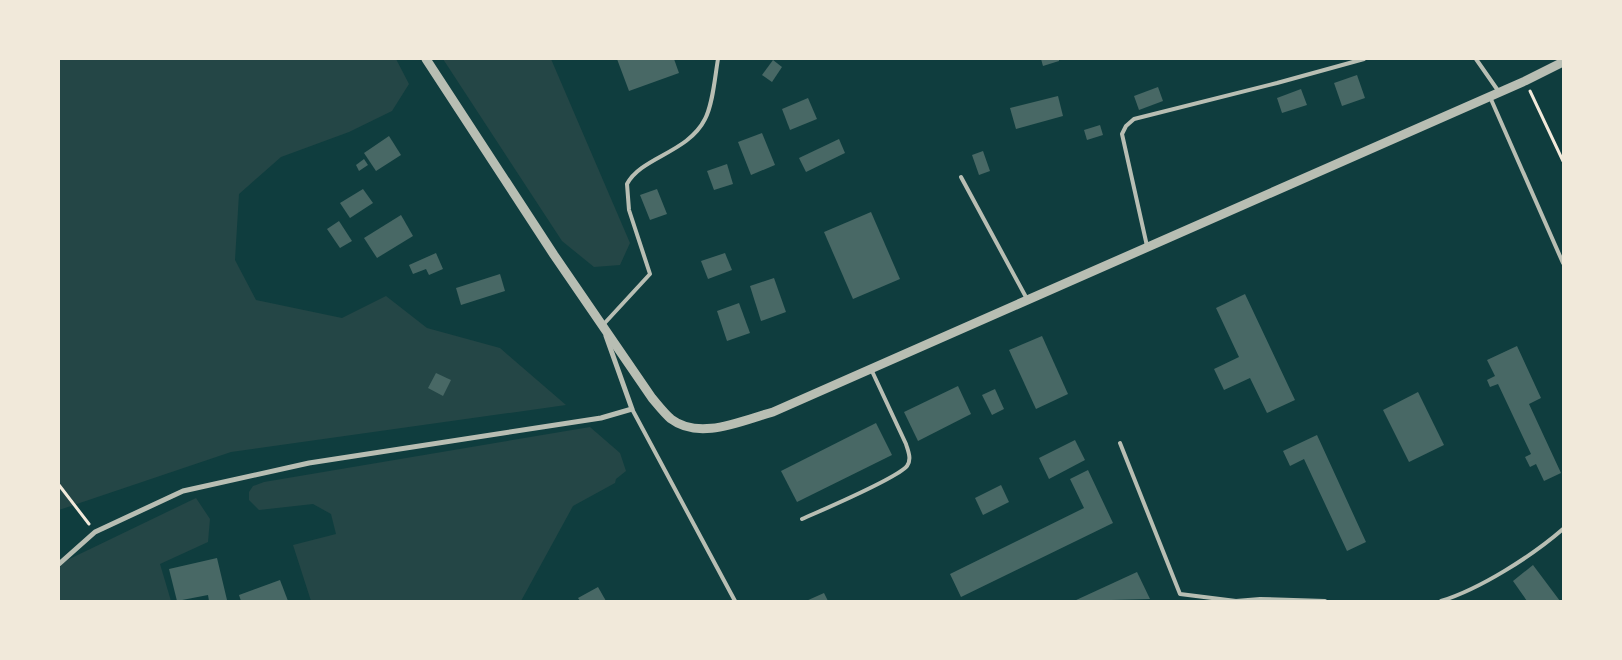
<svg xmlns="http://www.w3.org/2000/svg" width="1622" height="660" font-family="Bitter,serif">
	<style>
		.green { fill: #244646 }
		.building { fill: #486865 }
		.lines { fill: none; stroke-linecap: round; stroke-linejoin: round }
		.path { stroke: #f1e9da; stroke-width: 3 }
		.service { stroke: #b8beb3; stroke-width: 4 }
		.minor { stroke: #b8beb3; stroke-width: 5 }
		.tertiary { stroke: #b8beb3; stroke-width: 9 }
	</style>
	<rect width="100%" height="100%" fill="#0f3d3e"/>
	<g class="green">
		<path d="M 59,59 L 396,59 L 409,84 L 392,111 L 349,132 L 281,157 L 239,194 L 235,260 L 256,300 L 342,318 L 386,296 L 427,328 L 500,348 L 566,405 L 231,452 L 59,510 Z"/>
		<path d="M 443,59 L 551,59 L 630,243 L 620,265 L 594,267 L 562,241 Z"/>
		<path d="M 590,427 L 620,453 L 626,471 L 616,479 L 615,483 L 573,506 L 521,601 L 311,601 L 293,545 L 336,534 L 331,514 L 313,504 L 259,510 L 249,500 L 249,492 L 253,486 L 264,482 Z"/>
		<path d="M 196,498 L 210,519 L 208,542 L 160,564 L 171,601 L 59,601 L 59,564 Z"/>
	</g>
	<g class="building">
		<path d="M 617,59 L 674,59 L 679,73 L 629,91 Z"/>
		<path d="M 1041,59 L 1059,59 L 1059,61 L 1043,66 Z"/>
		<path d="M 773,60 L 782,67 L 772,82 L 762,75 Z"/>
		<path d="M 1357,75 L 1365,98 L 1342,106 L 1334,83 Z"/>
		<path d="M 1158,87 L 1163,101 L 1139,110 L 1134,96 Z"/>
		<path d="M 1301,89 L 1307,105 L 1282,113 L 1277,98 Z"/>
		<path d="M 1058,96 L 1063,116 L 1016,129 L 1010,108 Z"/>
		<path d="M 808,98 L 817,119 L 790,130 L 782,109 Z"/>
		<path d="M 1100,125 L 1103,135 L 1087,140 L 1084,130 Z"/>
		<path d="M 762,133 L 775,165 L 751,175 L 738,142 Z"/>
		<path d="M 389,136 L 401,155 L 376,171 L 364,153 Z"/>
		<path d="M 839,139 L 845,153 L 806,172 L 799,158 Z"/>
		<path d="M 983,151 L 990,171 L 979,175 L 972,155 Z"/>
		<path d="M 364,159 L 368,165 L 359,171 L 356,165 Z"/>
		<path d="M 727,164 L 733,184 L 714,190 L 707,171 Z"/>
		<path d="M 363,189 L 373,203 L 350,218 L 340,203 Z"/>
		<path d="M 657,189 L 667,214 L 650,220 L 640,195 Z"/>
		<path d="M 871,212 L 900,279 L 853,299 L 824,232 Z"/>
		<path d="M 401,215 L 413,236 L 377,258 L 364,238 Z"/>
		<path d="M 339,221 L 352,241 L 340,248 L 327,229 Z"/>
		<path d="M 436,253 L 443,269 L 429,275 L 426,269 L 413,274 L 409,265 Z"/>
		<path d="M 725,253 L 732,270 L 708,279 L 701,261 Z"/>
		<path d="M 500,274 L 505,291 L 461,305 L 456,288 Z"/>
		<path d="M 774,278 L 786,312 L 761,321 L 750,286 Z"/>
		<path d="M 1245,294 L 1295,400 L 1267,413 L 1250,378 L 1224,390 L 1214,369 L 1239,357 L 1216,308 Z"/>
		<path d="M 739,303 L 750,333 L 727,341 L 717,311 Z"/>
		<path d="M 1042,336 L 1068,394 L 1036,409 L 1009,350 Z"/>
		<path d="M 1517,346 L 1541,398 L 1529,404 L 1561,473 L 1544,481 L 1536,464 L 1530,467 L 1525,457 L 1531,454 L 1498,384 L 1490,387 L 1487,380 L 1495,376 L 1487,360 Z"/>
		<path d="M 436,373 L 451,380 L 443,396 L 428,388 Z"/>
		<path d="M 958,386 L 971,414 L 918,441 L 904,412 Z"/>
		<path d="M 995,389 L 1004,409 L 992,415 L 982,395 Z"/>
		<path d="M 1418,392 L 1444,445 L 1409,462 L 1383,410 Z"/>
		<path d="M 876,423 L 892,455 L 797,502 L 781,471 Z"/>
		<path d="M 1317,435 L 1366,542 L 1347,551 L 1304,459 L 1290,466 L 1283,451 Z"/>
		<path d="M 1075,440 L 1085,460 L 1049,479 L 1039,458 Z"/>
		<path d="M 1088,470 L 1113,523 L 961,597 L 950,574 L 1084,508 L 1070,479 Z"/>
		<path d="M 1001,485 L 1009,502 L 983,515 L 975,498 Z"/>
		<path d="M 217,558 L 227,600 L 209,601 L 208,595 L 177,601 L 169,569 Z"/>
		<path d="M 1533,565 L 1560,601 L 1527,601 L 1513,581 Z"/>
		<path d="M 1137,572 L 1150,599 L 1074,601 Z"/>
		<path d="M 280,580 L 288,601 L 241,601 L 239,595 Z"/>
		<path d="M 598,587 L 606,601 L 580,601 L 578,598 Z"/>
		<path d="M 824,593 L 828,601 L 806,601 Z"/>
	</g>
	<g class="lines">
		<g class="path">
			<path d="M 1530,91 L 1563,161"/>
			<path d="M 59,485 L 89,524"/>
		</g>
		<g class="service">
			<path d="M 1476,59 L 1499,92"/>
			<path d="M 1490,97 L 1563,263"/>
			<path d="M 961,177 L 1027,299"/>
			<path d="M 1147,246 L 1122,134 L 1126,126 L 1134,119 L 1277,83 L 1364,59"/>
			<path d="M 602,326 L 650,274 L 629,210 L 627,184 C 641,157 688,153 705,119 C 713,104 715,76 718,59"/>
			<path d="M 632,409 L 735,601"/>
			<path d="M 1120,443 L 1180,594 L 1236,601 L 1260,599 L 1325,601"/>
			<path d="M 802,519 C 822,510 896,479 907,466 C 912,459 908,451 906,444 L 871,369"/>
			<path d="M 1441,601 C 1480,589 1532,556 1563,529"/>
		</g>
		<path class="minor" d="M 59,564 L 95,532 L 183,491 L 309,463 L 601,418 L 632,409 L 606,336"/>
		<path class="tertiary" d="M 426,59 L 554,255 L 652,398 C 658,405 664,413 671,419 C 700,441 743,420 773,412 L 1525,81 L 1563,62"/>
	</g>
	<rect width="1622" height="660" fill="none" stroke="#f1e9da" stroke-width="120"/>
</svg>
